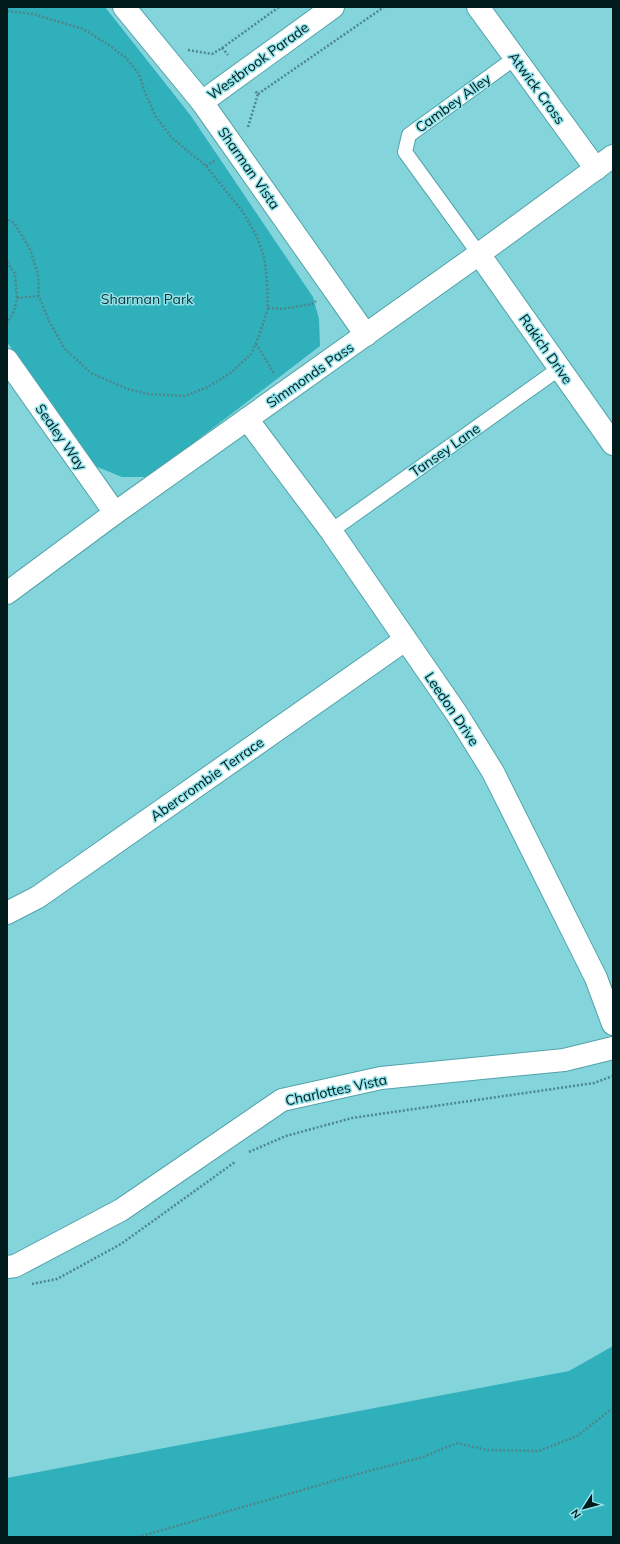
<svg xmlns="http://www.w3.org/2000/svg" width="620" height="1544" font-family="Mulish,sans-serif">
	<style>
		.green { fill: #30b0bb }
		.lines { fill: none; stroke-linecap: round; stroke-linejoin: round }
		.service-casing { stroke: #52a3aa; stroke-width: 16 }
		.minor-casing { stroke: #52a3aa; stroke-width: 24 }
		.tertiary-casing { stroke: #52a3aa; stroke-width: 24 }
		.path { stroke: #4d868b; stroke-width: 2.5; stroke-dasharray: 2 2; stroke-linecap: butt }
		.service { stroke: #fff; stroke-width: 14 }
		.minor { stroke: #fff; stroke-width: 22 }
		.tertiary { stroke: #fff; stroke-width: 22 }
		.labels { text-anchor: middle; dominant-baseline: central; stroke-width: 3; stroke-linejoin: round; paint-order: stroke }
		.street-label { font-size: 14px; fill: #011a1c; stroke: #91e2e9 }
		.park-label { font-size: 14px; fill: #0e3134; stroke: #91e2e9 }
	</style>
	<rect width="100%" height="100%" fill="#84d4dc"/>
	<g class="green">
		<path d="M 7,7 L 105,7 L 191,116 L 313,297 L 319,319 L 320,346 L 149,477 L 122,477 L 95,466 L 7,342 Z"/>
		<path d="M 613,1346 L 613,1537 L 7,1537 L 7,1478 L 569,1371 Z"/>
	</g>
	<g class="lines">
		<g class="service-casing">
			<g id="service">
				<path d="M 479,254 L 405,152 L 409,135 L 515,58"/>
				<path d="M 331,531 L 560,368"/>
			</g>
		</g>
		<g class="minor-casing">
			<g id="minor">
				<path d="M 124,7 L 202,102 L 366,335"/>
				<path d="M 478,7 L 596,169"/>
				<path d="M 202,102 L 333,7"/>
				<path d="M 479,254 L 613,444"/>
				<path d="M 7,360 L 115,513"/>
				<path d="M 247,419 L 331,531 L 457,714 L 493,772 L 596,978 L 613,1024"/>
				<path d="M 7,593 L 115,513 L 479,254 L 613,156"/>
				<path d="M 7,913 L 38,897 L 405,640"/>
			</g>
		</g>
		<g class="tertiary-casing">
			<path id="tertiary" d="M 7,1267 L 15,1266 L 121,1210 L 282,1100 L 381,1078 L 564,1060 L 613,1048"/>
		</g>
		<g class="path">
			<path d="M 7,11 L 33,14 L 83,29 L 106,43 L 126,58 L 139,74 L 145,93 L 156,117 L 172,138 L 206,166 L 243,212 L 256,235 L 264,256 L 267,280 L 268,308 L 259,336 L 251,354 L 232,372 L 208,387 L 185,396 L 148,394 L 128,389 L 91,373 L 65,349 L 49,321 L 39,296 L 38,274 L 30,249 L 14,223 L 7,219"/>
			<path d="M 222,48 L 279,7"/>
			<path d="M 188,50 L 212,54 L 222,48 L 228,55"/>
			<path d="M 258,94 L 384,7"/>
			<path d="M 248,127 L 258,94 L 255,91"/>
			<path d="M 206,166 L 216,160"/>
			<path d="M 7,262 L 15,274 L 17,298"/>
			<path d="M 268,308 L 282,309 L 312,304 L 316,301"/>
			<path d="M 7,324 L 14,311 L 17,298 L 39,296"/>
			<path d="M 256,344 L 274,373"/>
			<path d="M 249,1152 L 286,1136 L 352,1118 L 594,1083 L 613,1076"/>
			<path d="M 32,1284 L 57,1279 L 121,1244 L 235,1162"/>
			<path d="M 138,1537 L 365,1472 L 423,1457 L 457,1443 L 487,1450 L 539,1451 L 577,1436 L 613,1408"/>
		</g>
		<use href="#service" class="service"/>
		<use href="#minor" class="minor"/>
		<use href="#tertiary" class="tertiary"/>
	</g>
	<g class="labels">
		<g class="street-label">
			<text transform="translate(258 61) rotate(-36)">Westbrook Parade</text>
			<text transform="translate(537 88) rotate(54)">Atwick Cross</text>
			<text transform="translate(453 103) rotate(-36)">Cambey Alley</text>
			<text transform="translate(249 168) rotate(55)">Sharman Vista</text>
			<text transform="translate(546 349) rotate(55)">Rakich Drive</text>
			<text transform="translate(310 375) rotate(-35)">Simmonds Pass</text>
			<text transform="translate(61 437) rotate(55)">Sealey Way</text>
			<text transform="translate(445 450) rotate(-35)">Tansey Lane</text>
			<text transform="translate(452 709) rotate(56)">Leedon Drive</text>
			<text transform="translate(207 779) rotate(-35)">Abercrombie Terrace</text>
			<text transform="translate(336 1090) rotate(-12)">Charlottes Vista</text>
		</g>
		<g class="park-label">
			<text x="147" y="299">Sharman Park</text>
		</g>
	</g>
	<rect width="620" height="1544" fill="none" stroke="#011a1c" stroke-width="16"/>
	<g transform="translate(584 1508) rotate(234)" stroke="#91e2e9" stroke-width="3" paint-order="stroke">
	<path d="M0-3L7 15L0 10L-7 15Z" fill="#011a1c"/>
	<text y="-6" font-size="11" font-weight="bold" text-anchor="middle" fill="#011a1c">N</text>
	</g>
</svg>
